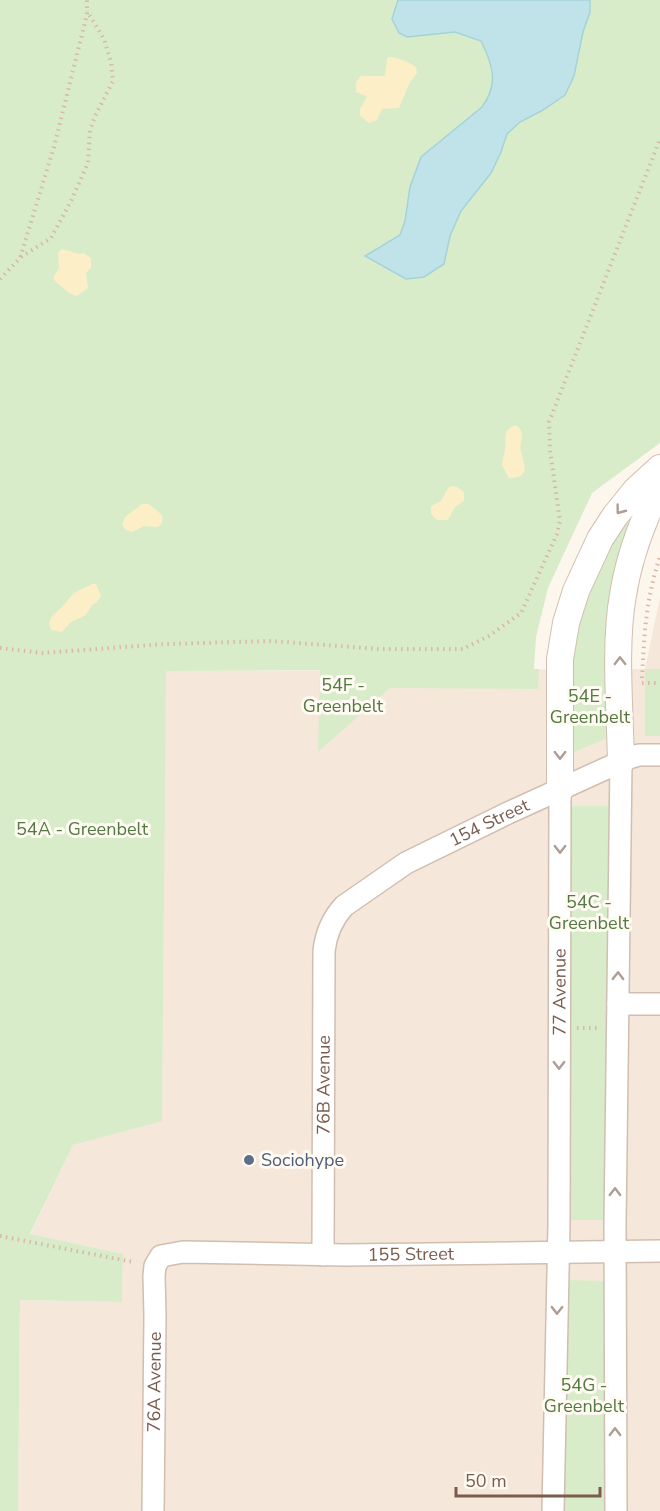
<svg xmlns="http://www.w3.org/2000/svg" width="660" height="1511" font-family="'Nunito Sans',sans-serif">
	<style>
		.residential { fill: #f5e8da }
		.green { fill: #d8ecc9 }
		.sand { fill: #fcefc7 }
		.water { fill: #bfe3e8; stroke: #a5d3da; stroke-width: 1.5 }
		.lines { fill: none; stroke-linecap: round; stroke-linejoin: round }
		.minor-casing { stroke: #d1beb0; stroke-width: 24 }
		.tertiary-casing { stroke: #d1beb0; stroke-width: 28 }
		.path { stroke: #d9b8a5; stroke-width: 4; stroke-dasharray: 1.5 4.5; stroke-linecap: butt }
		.minor { stroke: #fff; stroke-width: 21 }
		.tertiary { stroke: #fff; stroke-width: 26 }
		.oneway { stroke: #af9d94 }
		.service-dot { fill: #5c6f8a; stroke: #fffaf3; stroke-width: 2 }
		.labels { text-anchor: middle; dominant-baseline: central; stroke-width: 6; stroke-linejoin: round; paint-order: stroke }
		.park-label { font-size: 18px; fill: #537a41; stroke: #fffaf3 }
		.street-label { font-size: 18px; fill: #7a5c4d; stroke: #fffaf3 }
		.service-label { font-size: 18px; fill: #4e5e75; stroke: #fffaf3; text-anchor: start }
	</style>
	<rect width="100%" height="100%" fill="#fdf6ec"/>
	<path class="residential" d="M 660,597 L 660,1511 L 18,1511 L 20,1300 L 122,1302 L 123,1254 L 30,1235 L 73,1145 L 162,1120 L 165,671 L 645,669 Z"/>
	<g class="green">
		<path d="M 0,0 L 660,0 L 660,443 L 592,493 L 548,588 L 536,637 L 534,669 L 539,669 L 538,689 L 390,688 L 318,752 L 320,670 L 166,671 L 162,1121 L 73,1145 L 30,1234 L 123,1254 L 122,1302 L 20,1300 L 18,1511 L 0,1511 Z"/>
		<path d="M 642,493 L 612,736 L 567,755 L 568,658 L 583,592 Z"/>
		<rect x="645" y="669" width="15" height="67"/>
		<path d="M 569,806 L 610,806 L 608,1220 L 567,1220 Z"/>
		<path d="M 564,1280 L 606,1281 L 604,1511 L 562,1511 Z"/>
	</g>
	<g class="sand">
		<path d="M 389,57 C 397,57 409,62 416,67 L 417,73 L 410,82 L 399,108 L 382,109 L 377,120 L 369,123 L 360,116 L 360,109 L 367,96 L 356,92 L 356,82 L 361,76 L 385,76 L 387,59 Z"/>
		<path d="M 62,249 L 79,254 L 84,253 L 91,258 L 91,268 L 86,273 L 88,288 L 77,296 L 69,293 L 54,280 L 54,276 L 59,268 L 58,253 Z"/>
		<path d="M 516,425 C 528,434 518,440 521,451 C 524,464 532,478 509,478 L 502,465 C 502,460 504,456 505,450 C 507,439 501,430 516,425 Z"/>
		<path d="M 452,486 L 457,487 L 464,492 L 464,501 L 455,507 L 448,520 L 437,520 L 431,514 L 431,506 L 441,501 L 448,488 Z"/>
		<path d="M 142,504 L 149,504 L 162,515 L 162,523 L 158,527 L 144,526 L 132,532 L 126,530 L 122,525 L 125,517 Z"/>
		<path d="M 92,584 L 96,584 L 101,596 L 97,602 L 92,605 L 86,615 L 71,622 L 62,632 L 51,630 L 49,622 L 52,616 L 62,607 L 74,593 Z"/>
	</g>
	<path class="water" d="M 398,0 L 590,0 L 590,12 L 583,32 L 574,76 L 565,95 L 543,110 L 520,122 L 507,134 L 501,152 L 491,173 L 461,211 L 450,236 L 444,264 L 424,277 L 406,279 L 365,256 L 400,235 L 405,221 L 410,187 L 421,157 L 482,107 C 499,84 493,65 481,41 L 455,32 L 407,37 L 399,33 L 392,19 Z"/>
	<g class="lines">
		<g class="minor-casing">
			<g id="minor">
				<path d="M 618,1004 L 660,1004"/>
				<path id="s1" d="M 323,1255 L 324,951 C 326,933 332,919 344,906 L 406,863 L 508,813 L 629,758 L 639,755 L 660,755"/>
				<path id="s2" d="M 153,1511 L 155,1316 L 154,1276 L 155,1266 L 161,1256 L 183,1252 L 344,1255 L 660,1251"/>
				<path id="s3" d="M 553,1511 L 559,1224 L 560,790"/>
				<path d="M 616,1511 L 615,1224 L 621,762"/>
			</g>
		</g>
		<g class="tertiary-casing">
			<g id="tertiary">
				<path d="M 621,762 C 620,709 614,645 623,595 C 629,556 643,520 660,485"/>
				<path d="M 560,790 L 560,659 L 566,623 L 576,591 L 600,539 L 615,516 L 636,490 L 660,468"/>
			</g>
		</g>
		<g class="path">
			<path d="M 21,257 L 51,238 L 71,201 L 88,163 L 90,130 L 96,114 L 113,81 L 111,62 L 104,39 L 87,11"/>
			<path d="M 0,279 L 20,258 L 54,147 L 87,14 L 87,0"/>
			<path d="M 0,648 L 42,653 L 165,644 L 271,641 L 379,649 L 463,649 L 489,636 L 521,613 L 557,534 L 560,521 L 550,450 L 549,422 L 660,139"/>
			<path d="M 642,678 C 644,637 646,597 660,557"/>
			<path d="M 642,683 L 660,683"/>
			<path d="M 577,1028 L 600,1028"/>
			<path d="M 0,1236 L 133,1262"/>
		</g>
		<use href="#minor" class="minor"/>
		<use href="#tertiary" class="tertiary"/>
	</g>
	<defs><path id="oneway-chevron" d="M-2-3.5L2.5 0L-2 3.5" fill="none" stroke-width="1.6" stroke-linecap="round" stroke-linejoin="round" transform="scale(1.5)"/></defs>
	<g class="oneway">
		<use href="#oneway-chevron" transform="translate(620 510) rotate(127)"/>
		<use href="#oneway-chevron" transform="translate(620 661) rotate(-91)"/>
		<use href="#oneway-chevron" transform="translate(560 755) rotate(90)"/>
		<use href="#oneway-chevron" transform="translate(560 849) rotate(90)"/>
		<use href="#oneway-chevron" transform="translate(618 976) rotate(-89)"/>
		<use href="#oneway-chevron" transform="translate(559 1065) rotate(90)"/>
		<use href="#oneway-chevron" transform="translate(615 1192) rotate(-89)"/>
		<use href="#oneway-chevron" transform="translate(557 1310) rotate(91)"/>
		<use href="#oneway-chevron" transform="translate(615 1432) rotate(-90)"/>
	</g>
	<circle class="service-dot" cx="249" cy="1160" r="6"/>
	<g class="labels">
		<g class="park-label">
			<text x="343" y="685">54F -<tspan x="343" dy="21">Greenbelt</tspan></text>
			<text x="590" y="696">54E -<tspan x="590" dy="21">Greenbelt</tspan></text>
			<text x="82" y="829">54A - Greenbelt</text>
			<text x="589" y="902">54C -<tspan x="589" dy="21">Greenbelt</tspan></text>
			<text x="584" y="1385">54G -<tspan x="584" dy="21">Greenbelt</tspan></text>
		</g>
		<g class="street-label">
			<text stroke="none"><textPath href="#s1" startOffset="522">154 Street</textPath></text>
			<text stroke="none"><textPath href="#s3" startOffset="519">77 Avenue</textPath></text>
			<text stroke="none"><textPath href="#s1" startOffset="170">76B Avenue</textPath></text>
			<text stroke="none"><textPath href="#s2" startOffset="507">155 Street</textPath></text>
			<text stroke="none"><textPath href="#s2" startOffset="129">76A Avenue</textPath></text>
		</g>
		<g class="service-label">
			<text x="261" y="1160">Sociohype</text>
		</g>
	</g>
	<path d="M456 1487v9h144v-9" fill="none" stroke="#7a5c4d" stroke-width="3"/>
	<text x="465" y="1487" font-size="18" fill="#7a5c4d" stroke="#fffaf3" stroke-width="4.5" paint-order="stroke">50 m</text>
</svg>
